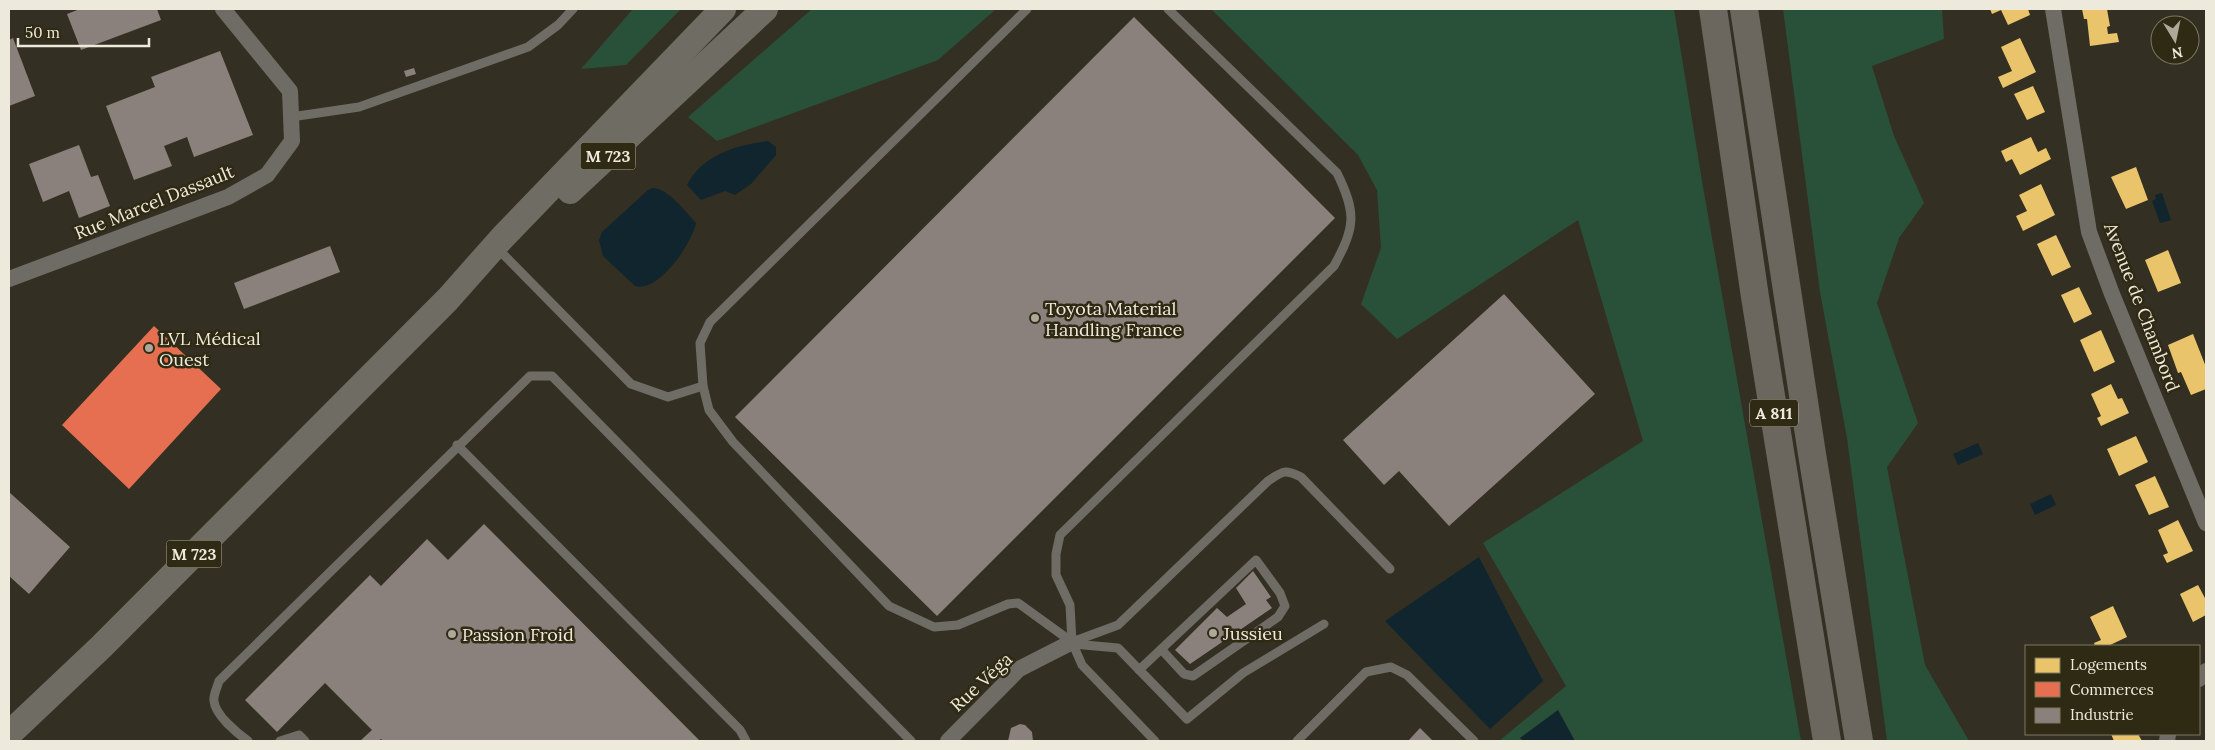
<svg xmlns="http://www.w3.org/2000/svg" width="2215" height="750" font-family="Lora,serif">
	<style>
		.green { fill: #295038 }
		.water { fill: #10252d }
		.homes { fill: #e9c46a }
		.shops { fill: #e76f51 }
		.industry { fill: #8a817c }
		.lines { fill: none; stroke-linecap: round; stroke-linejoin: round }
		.service { stroke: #6f6c66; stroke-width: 9 }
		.minor { stroke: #6f6c66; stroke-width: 16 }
		.primary { stroke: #6f6c64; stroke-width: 26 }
		.motorway { stroke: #6b675f; stroke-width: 28 }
		.poi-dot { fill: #aca99b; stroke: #2f2a13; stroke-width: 2 }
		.labels { text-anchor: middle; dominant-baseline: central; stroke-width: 5; stroke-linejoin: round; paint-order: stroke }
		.shield { fill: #2f2a13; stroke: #b4b0a0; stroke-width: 1 }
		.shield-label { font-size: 16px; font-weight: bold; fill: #edeadc }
		.street-label { font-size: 18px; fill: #edeadc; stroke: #2f2a13 }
		.poi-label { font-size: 18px; fill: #edeadc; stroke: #2f2a13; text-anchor: start }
	</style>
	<rect width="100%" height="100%" fill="#333023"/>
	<g class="green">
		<path d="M 633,9 L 681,9 L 626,65 L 581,69 Z"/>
		<path d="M 812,9 L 996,9 L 938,60 L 717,141 L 688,117 Z"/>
		<path d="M 1211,9 L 1674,9 L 1703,187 L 1801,741 L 1499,741 L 1566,686 L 1483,543 L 1643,441 L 1578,220 L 1397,339 L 1361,304 L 1381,248 L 1377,190 L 1358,155 Z"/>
		<path d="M 1783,9 L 1942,9 L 1944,39 L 1872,66 L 1894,136 L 1924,203 L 1899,238 L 1877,303 L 1918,423 L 1887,467 L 1925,665 L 1969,741 L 1887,741 L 1847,438 L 1820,292 Z"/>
	</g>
	<g class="water">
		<path d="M 768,141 L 776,147 L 776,155 L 751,184 L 735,195 L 725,191 L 701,200 L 687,185 C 702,155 737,145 768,141 Z"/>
		<path d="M 653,188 C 669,189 685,211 696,223 C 692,243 659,293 635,286 L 603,256 L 599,240 L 602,232 L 648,190 Z"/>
		<path d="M 2162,193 L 2171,220 L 2160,223 L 2152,201 L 2156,199 L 2155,195 Z"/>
		<path d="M 1978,443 L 1983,454 L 1958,465 L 1953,454 Z"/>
		<path d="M 2051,494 L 2056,505 L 2035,515 L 2030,504 Z"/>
		<path d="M 1479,557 L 1543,681 L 1490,729 L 1385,621 Z"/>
		<path d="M 1558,710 L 1575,741 L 1523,741 L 1520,738 Z"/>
	</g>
	<g class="homes">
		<path d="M 1990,9 L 2028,9 L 2030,15 L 2008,25 L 2001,10 L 1992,14 Z"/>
		<path d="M 2082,9 L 2107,9 L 2110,26 L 2107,27 L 2108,34 L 2117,33 L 2119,42 L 2090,46 L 2087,19 L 2084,19 Z"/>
		<path d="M 2020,38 L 2036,72 L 2003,88 L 1998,77 L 2012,71 L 2001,47 Z"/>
		<path d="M 2033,86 L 2045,112 L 2027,120 L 2014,94 Z"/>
		<path d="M 2031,137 L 2038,152 L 2046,148 L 2051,159 L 2020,175 L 2012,159 L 2006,162 L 2001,151 Z"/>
		<path d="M 2136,167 L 2148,200 L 2126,209 L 2111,177 Z"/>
		<path d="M 2041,184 L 2055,215 L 2023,231 L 2016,216 L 2027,211 L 2019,195 Z"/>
		<path d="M 2056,235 L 2071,267 L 2052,276 L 2037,244 Z"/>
		<path d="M 2168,250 L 2181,283 L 2158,292 L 2145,260 Z"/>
		<path d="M 2079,287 L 2092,314 L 2074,323 L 2061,295 Z"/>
		<path d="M 2101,330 L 2115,362 L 2094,372 L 2080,340 Z"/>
		<path d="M 2193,334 L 2206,367 L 2206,389 L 2191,395 L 2181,372 L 2178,373 L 2168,345 Z"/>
		<path d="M 2111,384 L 2118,399 L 2122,398 L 2129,413 L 2101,426 L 2097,418 L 2101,416 L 2091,394 Z"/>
		<path d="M 2136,436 L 2148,462 L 2119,476 L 2107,449 Z"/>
		<path d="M 2155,476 L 2169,507 L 2149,515 L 2135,485 Z"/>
		<path d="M 2178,520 L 2193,551 L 2167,563 L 2163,555 L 2168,553 L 2158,530 Z"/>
		<path d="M 2198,585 L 2206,600 L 2206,615 L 2193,622 L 2180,594 Z"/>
		<path d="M 2113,606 L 2127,637 L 2108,646 L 2095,646 L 2094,643 L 2101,640 L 2090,617 Z"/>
		<path d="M 2111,734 L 2138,734 L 2142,741 L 2114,741 Z"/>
	</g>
	<path class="shops" d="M 154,326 L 221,389 L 129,489 L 62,425 Z"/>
	<g class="industry">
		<path d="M 80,9 L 157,9 L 161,20 L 81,50 L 67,14 Z"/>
		<path d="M 1134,17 L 1335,218 L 937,616 L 735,417 Z"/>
		<path d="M 13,38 L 35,96 L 9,106 L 9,40 Z"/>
		<path d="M 220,51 L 253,135 L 194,157 L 187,137 L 164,146 L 172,166 L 134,180 L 106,106 L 155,87 L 151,77 Z"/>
		<path d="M 414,68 L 416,74 L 406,77 L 404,71 Z"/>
		<path d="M 79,145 L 91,177 L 98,175 L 110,206 L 79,218 L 69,191 L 43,202 L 29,164 Z"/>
		<path d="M 330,246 L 340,272 L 244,309 L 234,283 Z"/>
		<path d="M 1504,294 L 1595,394 L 1449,526 L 1399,471 L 1384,485 L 1343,440 Z"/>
		<path d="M 9,492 L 70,547 L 29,594 L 9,576 Z"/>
		<path d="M 484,524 L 700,741 L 383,741 L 381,739 L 378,741 L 360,741 L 372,730 L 325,683 L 277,732 L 245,700 L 370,575 L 381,586 L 427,539 L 448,560 Z"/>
		<path d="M 1253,571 L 1271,597 L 1266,600 L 1272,608 L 1190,664 L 1175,650 L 1217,608 L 1227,617 L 1246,604 L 1236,588 Z"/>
		<path d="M 1020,724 L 1025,725 L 1032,732 L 1033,741 L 1008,741 L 1011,728 Z"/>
		<path d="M 1420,728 L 1433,741 L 1408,741 Z"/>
	</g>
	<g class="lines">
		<g class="service">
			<path d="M 1027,9 L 710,322 L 700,343 L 703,386 L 709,410 L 733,442 L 889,606 L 934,627 L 958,625 L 1008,604 L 1018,603 L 1072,642"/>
			<path d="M 291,117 L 359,107 L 528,47 L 558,25 L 573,9"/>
			<path d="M 503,254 L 631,384 L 668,397 L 703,386"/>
			<path d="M 457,445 L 740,730 L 746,741"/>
			<path d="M 1072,642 L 1118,625 L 1268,481 C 1283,471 1284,469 1301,477 L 1390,569"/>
			<path d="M 1073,644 L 1118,648 L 1187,719 L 1243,673 L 1324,624"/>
			<path d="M 1139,670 L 1256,560 L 1280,593 L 1285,606 L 1278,617 L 1193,676 L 1184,674 L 1161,649"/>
			<path d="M 248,741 C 237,733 215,715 214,701 C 213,695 217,688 219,681 L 530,376 L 552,376 L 911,741"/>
			<path d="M 280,741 L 299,735 L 305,741"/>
			<path d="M 1155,741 L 1082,665 L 1072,642 L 1070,605 L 1056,575 L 1056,554 L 1060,535 L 1334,266 C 1355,227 1357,214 1337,173 L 1168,9"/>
			<path d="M 1297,741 L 1366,672 L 1391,667 L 1407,675 L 1474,741"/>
		</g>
		<g class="minor">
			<path d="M 2053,9 L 2089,232 L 2112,294 L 2206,523"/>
			<path d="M 9,279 L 228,197 L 267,175 L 292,141 L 290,91 L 223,9"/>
			<path d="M 2199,679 L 2206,671"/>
			<path d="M 948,741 L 1019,669 L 1072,642"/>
			<path d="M 2167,741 L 2168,734"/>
		</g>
		<g class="primary">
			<path d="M 570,191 L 765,9"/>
			<path d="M 9,734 L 101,647 L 448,299 L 502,238 L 723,9"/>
		</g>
		<g class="motorway">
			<path d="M 1713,9 L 1755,297 L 1827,741"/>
			<path d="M 1744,9 L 1812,454 L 1859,741"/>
		</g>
	</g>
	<g class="poi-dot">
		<circle cx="1035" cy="318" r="5"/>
		<circle cx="149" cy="348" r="5"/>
		<circle cx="1213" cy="633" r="5"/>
		<circle cx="452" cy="634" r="5"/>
	</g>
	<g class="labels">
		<g class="shield">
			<rect x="580.5" y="142.5" width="55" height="27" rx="4"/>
			<rect x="1750" y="399.5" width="48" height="27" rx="4"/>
			<rect x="166.5" y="540.5" width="55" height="27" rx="4"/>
		</g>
		<g class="shield-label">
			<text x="608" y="156">M 723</text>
			<text x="1774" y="413">A 811</text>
			<text x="194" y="554">M 723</text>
		</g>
		<g class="street-label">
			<text transform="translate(154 202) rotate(-22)">Rue Marcel Dassault</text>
			<text transform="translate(2142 307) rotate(69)">Avenue de Chambord</text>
			<text transform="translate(981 682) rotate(-43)">Rue Véga</text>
		</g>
		<g class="poi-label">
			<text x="1045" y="308">Toyota Material<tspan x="1045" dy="21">Handling France</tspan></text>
			<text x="159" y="338">LVL Médical<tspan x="159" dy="21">Ouest</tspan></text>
			<text x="1223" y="633">Jussieu</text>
			<text x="462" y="634">Passion Froid</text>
		</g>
	</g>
	<rect width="2215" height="750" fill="none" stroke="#edeadc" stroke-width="20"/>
	<rect x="2025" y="645" width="175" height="90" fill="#2f2a13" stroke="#7b7763"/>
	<rect x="2035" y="658" width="25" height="15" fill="#e9c46a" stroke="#7b7763"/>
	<text x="2070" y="670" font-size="15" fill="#edeadc">Logements</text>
	<rect x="2035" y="682" width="25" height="15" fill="#e76f51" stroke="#7b7763"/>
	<text x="2070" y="695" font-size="15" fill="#edeadc">Commerces</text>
	<rect x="2035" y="708" width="25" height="15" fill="#8a817c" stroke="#7b7763"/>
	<text x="2070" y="720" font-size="15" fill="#edeadc">Industrie</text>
	<g transform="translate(2175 40) rotate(170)"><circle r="24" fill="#2f2a13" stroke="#7b7763"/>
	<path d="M0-4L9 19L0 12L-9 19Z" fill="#aca99b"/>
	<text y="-8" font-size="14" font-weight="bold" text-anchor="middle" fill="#edeadc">N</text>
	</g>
	<path d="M18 38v8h131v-8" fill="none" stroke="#edeadc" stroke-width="2.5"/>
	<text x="25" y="38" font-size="15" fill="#edeadc" stroke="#2f2a13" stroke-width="4" paint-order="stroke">50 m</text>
</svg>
